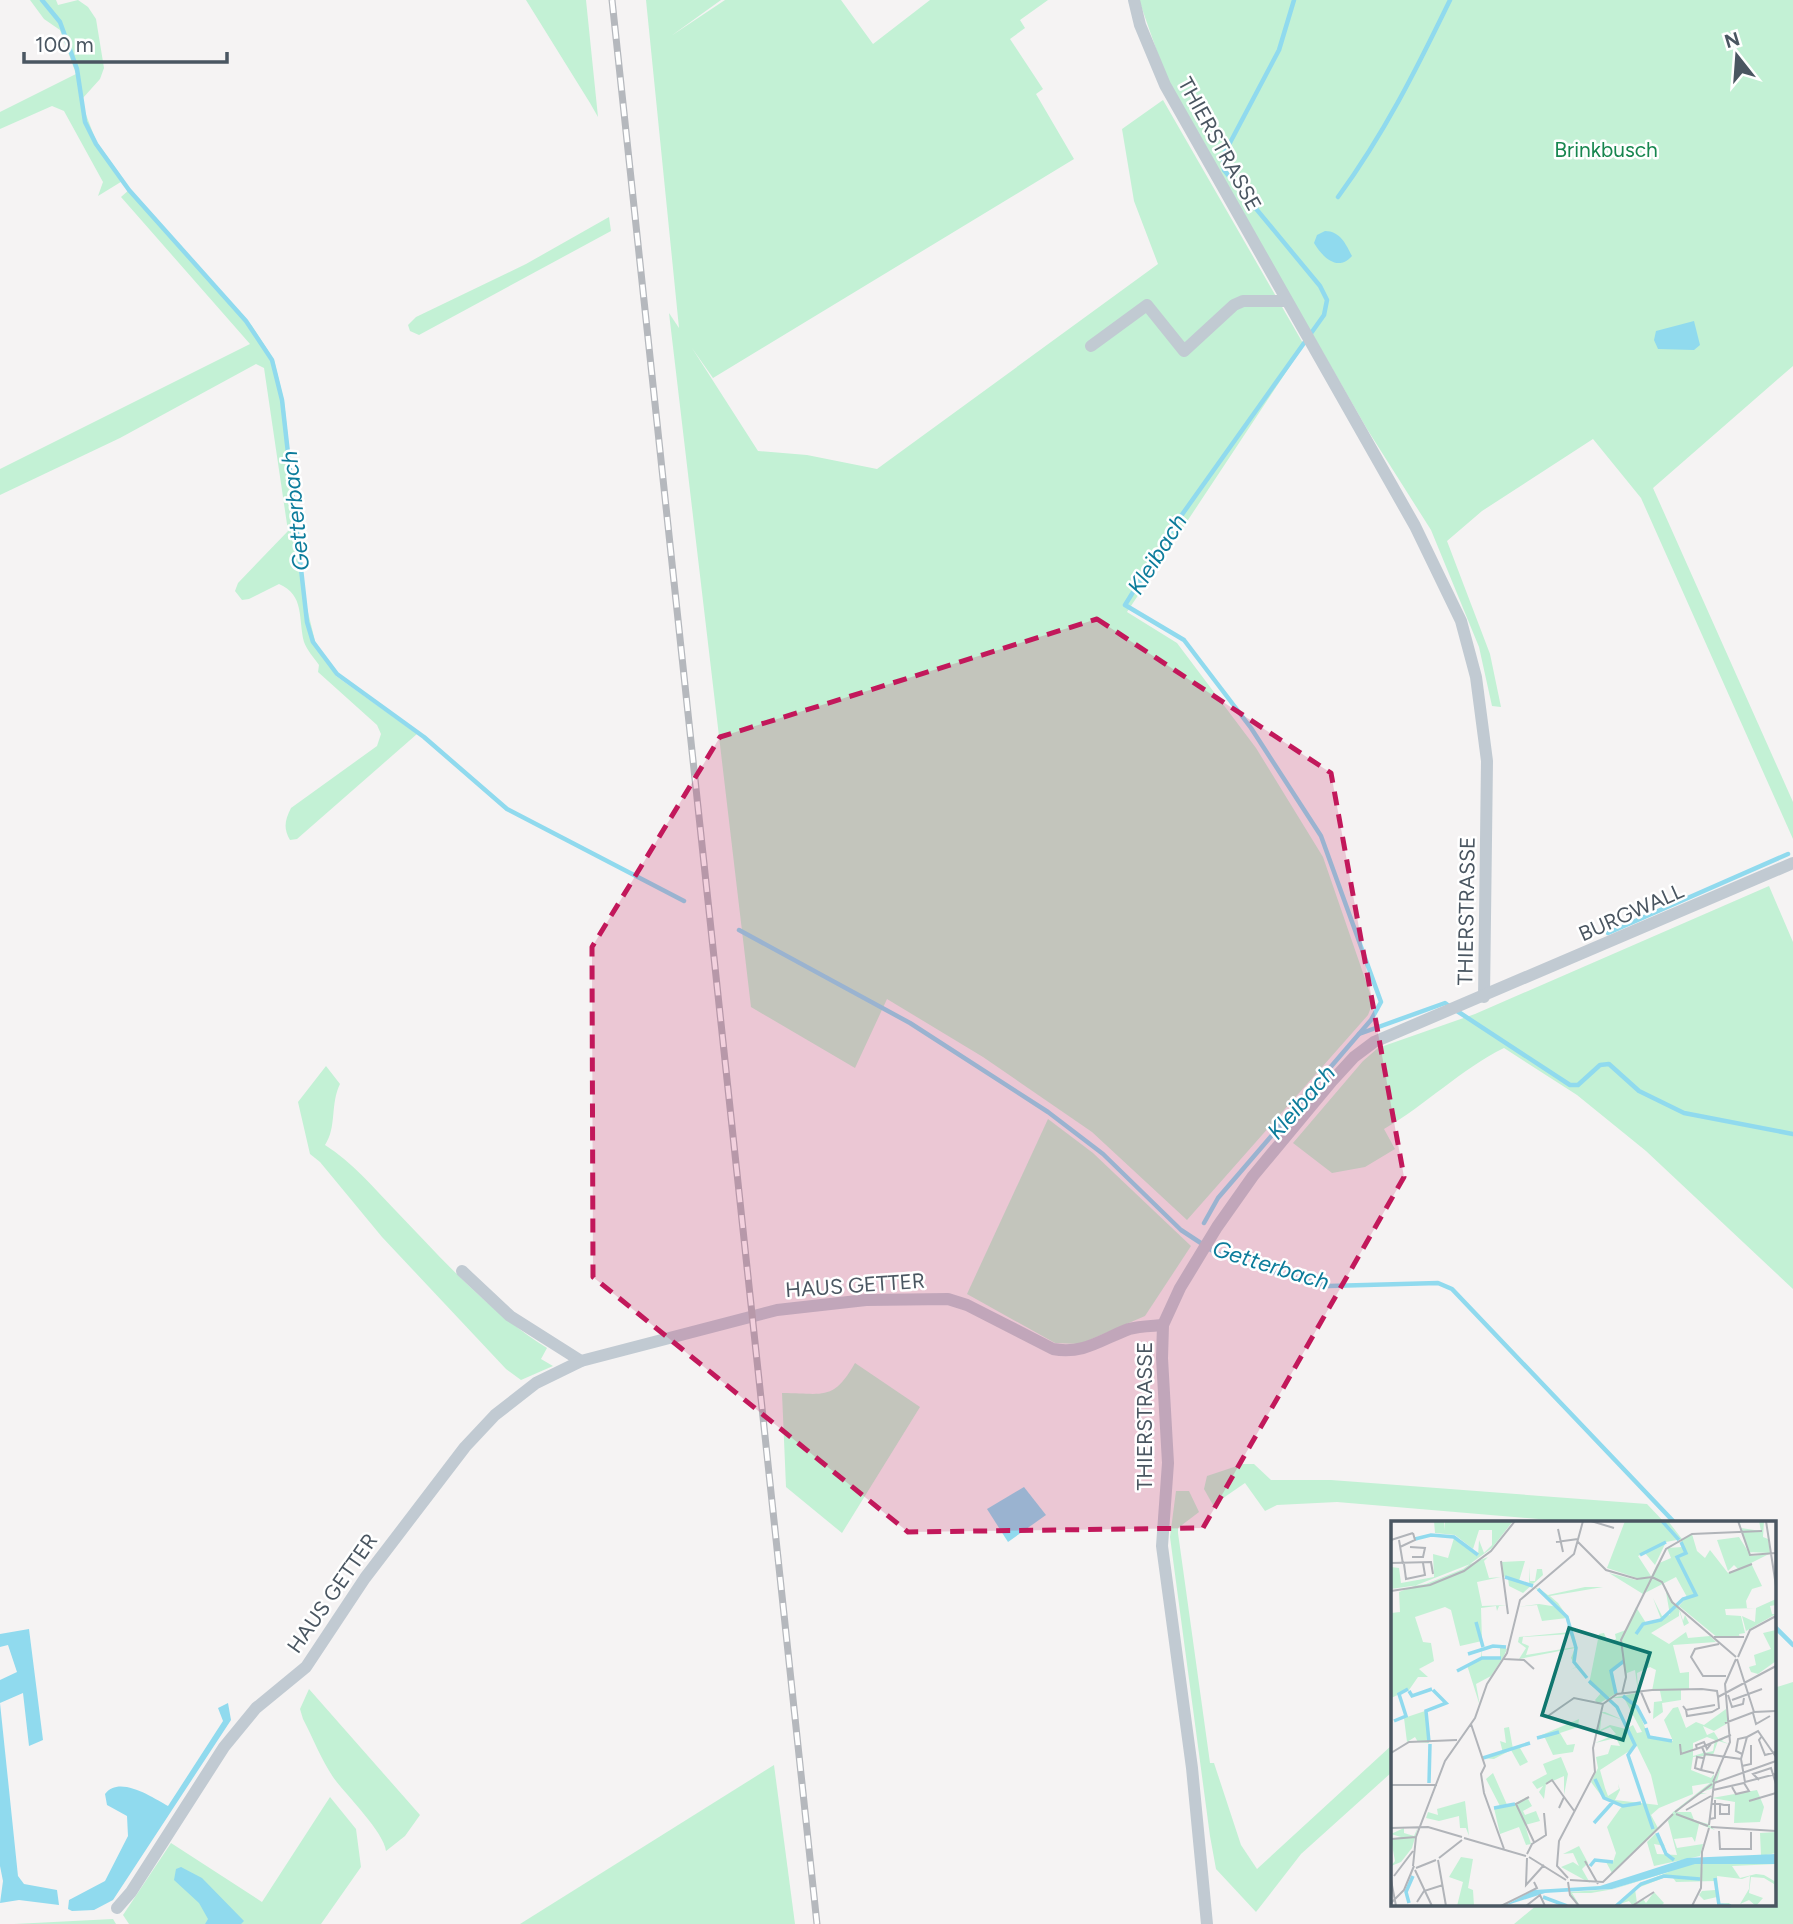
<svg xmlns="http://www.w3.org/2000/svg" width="1793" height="1924" font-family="Figtree,sans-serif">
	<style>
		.green { fill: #c3f1d5 }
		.water { fill: #90daee }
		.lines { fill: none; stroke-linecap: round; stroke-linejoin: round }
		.stream { stroke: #90daee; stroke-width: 4.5 }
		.street { stroke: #c1cad2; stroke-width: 12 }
		.rail-casing { stroke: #b5b8bd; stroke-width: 7 }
		.rail { stroke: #fff; stroke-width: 4.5; stroke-dasharray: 13; stroke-linecap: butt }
		.marked { fill: #c2185b; fill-opacity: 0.2; stroke: #c2185b; stroke-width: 5; stroke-dasharray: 14 9; stroke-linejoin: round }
		.labels { text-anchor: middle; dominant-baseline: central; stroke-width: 5; stroke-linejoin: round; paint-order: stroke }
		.street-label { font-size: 21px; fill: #4a5661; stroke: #fff }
		.park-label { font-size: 21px; fill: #17864f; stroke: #fff }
		.water-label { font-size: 23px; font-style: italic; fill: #0c7c9b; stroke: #fff }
		.inset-river { fill: none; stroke: #90daee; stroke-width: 3.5 }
		.inset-road { fill: none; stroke: #b1b4b9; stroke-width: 2 }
		.view { fill: #0f766e; fill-opacity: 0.15; stroke: #0f766e; stroke-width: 3.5 }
		.inset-edge { fill: none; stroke: #4a5661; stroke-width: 3.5 }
	</style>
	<rect width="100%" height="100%" fill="#f5f3f3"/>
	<g class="green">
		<path d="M 30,0 L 56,0 L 58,5 L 78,0 L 88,7 L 96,19 L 104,68 L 100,79 L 82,99 L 82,104 L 96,141 L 124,180 L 98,196 L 103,182 L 64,111 L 52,106 L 0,129 L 0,112 L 76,74 L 60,30 L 44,19 Z"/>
		<path d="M 526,0 L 586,0 L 598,117 L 590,103 Z"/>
		<path d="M 646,0 L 721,0 L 671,36 L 725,0 L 841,0 L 873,44 L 930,0 L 1048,0 L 1020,20 L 1025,28 L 1010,39 L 1043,89 L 1036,94 L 1074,159 L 713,378 L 692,348 L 758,451 L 807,455 L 877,469 L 1158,264 L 1134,201 L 1122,129 L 1163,100 L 1304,345 L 1127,612 L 1177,643 L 1256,748 L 1323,857 L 1373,1002 L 1368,1015 L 1187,1220 L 1092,1132 L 983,1057 L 887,999 L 855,1068 L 751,1007 L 669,313 L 679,328 Z"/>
		<path d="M 1139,0 L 1793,0 L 1793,366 L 1653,488 L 1793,802 L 1793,839 L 1641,498 L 1593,439 L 1482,511 L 1447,541 L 1490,654 L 1501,707 L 1492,706 L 1479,647 L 1431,530 L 1367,429 L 1168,83 Z"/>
		<path d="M 130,189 L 252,326 L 274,360 L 284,401 L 306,604 L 315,641 L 336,676 L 417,734 L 297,839 L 290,840 C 283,828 285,820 291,808 L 377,746 L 381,734 L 377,725 L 318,672 L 319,665 C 314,658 307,650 304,642 C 298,619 305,595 279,584 L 249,599 L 242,600 L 235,591 L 238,583 L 288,531 L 264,368 L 256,364 L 120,438 L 0,495 L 0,469 L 250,344 L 121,197 Z"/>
		<path d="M 609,217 L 611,231 L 419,335 L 410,331 L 408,325 L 416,317 L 526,264 Z"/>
		<path d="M 1769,886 L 1793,942 L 1793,1289 L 1646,1151 L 1577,1095 L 1504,1048 C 1461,1069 1426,1105 1384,1129 L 1395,1149 L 1365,1167 L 1332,1173 L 1293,1143 L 1363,1061 L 1378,1048 L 1475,1014 Z"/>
		<path d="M 326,1066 L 340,1084 C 330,1104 337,1127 325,1145 C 352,1162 374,1188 396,1211 C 443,1260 489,1312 547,1348 L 541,1359 L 553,1366 L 521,1380 L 506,1369 L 382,1237 L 320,1162 L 310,1154 L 298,1102 Z"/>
		<path d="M 1048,1119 L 1093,1153 L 1191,1246 L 1145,1316 L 1080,1344 L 1055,1343 L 967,1294 Z"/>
		<path d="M 855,1363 L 920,1407 L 842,1533 L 786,1487 L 782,1393 C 823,1393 833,1402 855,1363 Z"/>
		<path d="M 1243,1464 L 1254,1464 L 1271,1480 L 1331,1480 L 1647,1504 L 1664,1522 L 1585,1523 L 1337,1502 L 1277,1505 L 1265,1511 L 1245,1483 L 1213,1505 L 1204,1489 L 1207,1476 Z"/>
		<path d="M 1176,1491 L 1189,1491 L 1199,1512 L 1178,1528 L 1178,1533 L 1210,1763 L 1214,1763 L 1241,1845 L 1257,1869 L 1392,1745 L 1392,1772 L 1301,1854 L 1256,1912 L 1216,1869 L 1210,1836 L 1170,1537 Z"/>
		<path d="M 1793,1682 L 1793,1924 L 1514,1924 L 1537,1905 L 1774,1905 L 1774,1688 Z"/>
		<path d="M 309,1689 L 420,1815 L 405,1836 L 386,1851 C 384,1832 346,1795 333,1777 C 321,1759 313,1738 303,1719 L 300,1709 Z"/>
		<path d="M 774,1765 L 795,1924 L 520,1924 Z"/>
		<path d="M 330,1797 L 356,1829 L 361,1867 L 321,1924 L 129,1924 L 123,1915 L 171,1843 L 262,1902 Z"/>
		<path d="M 113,1919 L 116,1924 L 14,1924 Z"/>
	</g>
	<g class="water">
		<path d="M 1325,231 C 1340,231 1346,244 1352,256 C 1338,272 1323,258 1314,243 L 1317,235 Z"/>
		<path d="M 1694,321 L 1700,345 L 1694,350 L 1658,349 L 1654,340 L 1656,331 Z"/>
		<path d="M 1024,1487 L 1046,1515 L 1008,1542 L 987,1509 Z"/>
		<path d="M 29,1629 L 43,1740 L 29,1746 L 23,1693 L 0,1703 L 18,1876 L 24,1884 L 57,1890 L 59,1905 L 19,1900 L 0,1903 L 3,1881 L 0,1866 L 0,1680 L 17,1672 L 8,1645 L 0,1647 L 0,1634 Z"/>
		<path d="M 228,1703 L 231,1720 L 113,1900 L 94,1910 L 72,1911 L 68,1909 L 69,1900 L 105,1881 L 128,1836 L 127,1816 L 107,1805 L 105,1794 C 119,1775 152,1797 168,1806 L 223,1721 L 218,1708 Z"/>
		<path d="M 181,1867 L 202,1878 L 244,1921 L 241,1924 L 205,1924 L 208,1919 L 199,1903 L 174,1880 L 176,1869 Z"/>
	</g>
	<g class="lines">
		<g class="stream">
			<path d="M 42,0 L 60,22 L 77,69 L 85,122 L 96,144 L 129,190 L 246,321 L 272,360 L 282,400 L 307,622 L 313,642 L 337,674 L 424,737 L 507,809 L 684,901"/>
			<path d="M 1338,197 C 1384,134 1416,70 1450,0"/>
			<path d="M 739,930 L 910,1023 L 1048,1112 L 1103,1154 L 1181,1230 L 1216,1253 L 1267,1271 L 1329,1286 L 1438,1283 L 1452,1289 L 1675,1523"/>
			<path d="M 1608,933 L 1788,854"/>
			<path d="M 1457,1011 L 1570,1085 L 1578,1085 L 1600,1065 L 1609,1064 L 1639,1091 L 1684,1113 L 1793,1134"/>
			<path d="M 1359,1034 L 1445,1003 L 1449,1006"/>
			<path d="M 1204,1223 L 1218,1198 L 1371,1020 L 1381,1002 L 1321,836 L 1251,728 L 1184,640 L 1125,605 L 1176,523 L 1324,315 L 1327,300 L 1320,286 L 1224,170 L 1223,156 L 1279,50 L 1294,0"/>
			<path d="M 1774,1626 L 1793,1645"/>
		</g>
		<g class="street">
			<path d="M 1134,0 L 1140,25 L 1165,85 L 1415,526 L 1461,621 L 1476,677 L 1487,761 L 1484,997"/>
			<path d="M 1091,346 L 1147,305 L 1184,351 L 1234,305 L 1243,301 L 1286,301"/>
			<path d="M 462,1271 L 510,1316 L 581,1361"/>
			<path d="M 117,1908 L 131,1892 L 224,1747 L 256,1708 L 306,1667 L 365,1578 L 465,1447 L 495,1415 L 536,1383 L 581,1361 L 777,1310 L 866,1300 L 948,1299 L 967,1305 L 1053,1349 C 1083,1355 1102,1339 1129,1329 C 1139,1326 1152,1326 1163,1325"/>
			<path d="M 1207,1924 L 1192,1768 L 1162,1546 L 1168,1463 L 1162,1358 L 1163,1325 L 1180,1288 L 1217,1227 L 1253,1176 L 1332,1081 L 1354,1057 L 1374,1042 L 1793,863"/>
		</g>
		<g class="rail-casing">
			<path id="rail" d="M 612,0 L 817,1924"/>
		</g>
		<use href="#rail" class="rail"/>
	</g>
	<path class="marked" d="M 1097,619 L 1331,773 L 1404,1177 L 1203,1528 L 908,1532 L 593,1277 L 592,947 L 720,737 Z"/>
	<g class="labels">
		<g class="street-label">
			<text transform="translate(1220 144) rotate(61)">THIERSTRASSE</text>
			<text transform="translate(1466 911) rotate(-89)">THIERSTRASSE</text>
			<text transform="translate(1631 912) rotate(-24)">BURGWALL</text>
			<text transform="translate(855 1285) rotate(-4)">HAUS GETTER</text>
			<text transform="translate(1144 1416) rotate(-90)">THIERSTRASSE</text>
			<text transform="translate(332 1593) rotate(-55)">HAUS GETTER</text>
		</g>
		<g class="park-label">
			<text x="1606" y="149">Brinkbusch</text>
		</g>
		<g class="water-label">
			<text transform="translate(295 511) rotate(-96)">Getterbach</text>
			<text transform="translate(1157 554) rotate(-58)">Kleibach</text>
			<text transform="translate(1301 1102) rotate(-49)">Kleibach</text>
			<text transform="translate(1271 1265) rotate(17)">Getterbach</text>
		</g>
	</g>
	<g transform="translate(1391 1521)">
		<rect width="385" height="385" fill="#f5f3f3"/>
		<path d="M 43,0 L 53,0 L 54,9 L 54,0 L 122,0 L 101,27 L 72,48 L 35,63 L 0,68 L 0,46 L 8,47 L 10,62 L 43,56 L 42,33 L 57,37 L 63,17 L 87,35 L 88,19 L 93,32 L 101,24 L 101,9 L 88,9 L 82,28 L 64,14 L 44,12 ZM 234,0 L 277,0 L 291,18 L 275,21 L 264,44 L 254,32 L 247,35 L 260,55 L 249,58 L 216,47 ZM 347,0 L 355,0 L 349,2 L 350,7 L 370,10 L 368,0 L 373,0 L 372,16 L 377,18 L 379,32 L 357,31 ZM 301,13 L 306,30 L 314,37 L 319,29 L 337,52 L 347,48 L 343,44 L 337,50 L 326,19 L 348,16 L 360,35 L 378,33 L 360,42 L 371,65 L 361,68 L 355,80 L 356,87 L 365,87 L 385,78 L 385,84 L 379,85 L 381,93 L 385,93 L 355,110 L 351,95 L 364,101 L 365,87 L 334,88 L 335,94 L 350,95 L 354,112 L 348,113 L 349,117 L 327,117 L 288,85 L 296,76 L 285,56 L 252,73 L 218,52 L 245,59 L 260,56 L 266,43 L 280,37 L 276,27 L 291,26 L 290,20 ZM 97,36 L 93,40 L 98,57 L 110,56 L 86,61 L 91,85 L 116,84 L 108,85 L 106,90 L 105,85 L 90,87 L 91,120 L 69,125 L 60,89 L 54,86 L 24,96 L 32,121 L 40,122 L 43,140 L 28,148 L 37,156 L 27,156 L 18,169 L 0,177 L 0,92 L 9,91 L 8,71 ZM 130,40 L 134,40 L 128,60 L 138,63 L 139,46 L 139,60 L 144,60 L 146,48 L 151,48 L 152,54 L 132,72 L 118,65 L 117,57 L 112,55 L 111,41 ZM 143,66 L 150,69 L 157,74 L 194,66 L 212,66 L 159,75 L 167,82 L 178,98 L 185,127 L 183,141 L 186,146 L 179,149 L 185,146 L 180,137 L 184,127 L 128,138 L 135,127 L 127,121 L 128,116 L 180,111 L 176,97 L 151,100 L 146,84 L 126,86 L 148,83 L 167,86 ZM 179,113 L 184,126 L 135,134 L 138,125 L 131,122 L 132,116 ZM 275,71 L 289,90 L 292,100 L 294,94 L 298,102 L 293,105 L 288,89 L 288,95 L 260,112 L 278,123 L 295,111 L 297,117 L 319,115 L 325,121 L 282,124 L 289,152 L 298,151 L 298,168 L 290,169 L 290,179 L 271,182 L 272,191 L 262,198 L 263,181 L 271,180 L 269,170 L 261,170 L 265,149 L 259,146 L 246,152 L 247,171 L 244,149 L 236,152 L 236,160 L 232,141 L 221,150 L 226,172 L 207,183 L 204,179 L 210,172 L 198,163 L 208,113 L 213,112 L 217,121 L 225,118 L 224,113 L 235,109 L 245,86 L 255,102 L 270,98 L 262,77 L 271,95 L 279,94 ZM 385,109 L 385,140 L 367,153 L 360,151 L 358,146 L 365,144 L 363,134 L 380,128 L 372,112 ZM 109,125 L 116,128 L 113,135 L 100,155 L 85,163 L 89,185 L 76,144 L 90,137 L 91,127 L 91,137 L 109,137 ZM 246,172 L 245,185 L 258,216 L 282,220 L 273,199 L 282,187 L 287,186 L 295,207 L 305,201 L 313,204 L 335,188 L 337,202 L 323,210 L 312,205 L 316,214 L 323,211 L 328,219 L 336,214 L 331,220 L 338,223 L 327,220 L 322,234 L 302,236 L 300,249 L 320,257 L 323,253 L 322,262 L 330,246 L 326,260 L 322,267 L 308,272 L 316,272 L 305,274 L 286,291 L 300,291 L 303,299 L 317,303 L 319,297 L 318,304 L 324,309 L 308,303 L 304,321 L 301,316 L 283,318 L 286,327 L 312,323 L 309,335 L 263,345 L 256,321 L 265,312 L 274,325 L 263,323 L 266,333 L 286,334 L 277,300 L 282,291 L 319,262 L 301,265 L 302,273 L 268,287 L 260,294 L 267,307 L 221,352 L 215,341 L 222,341 L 225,332 L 216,306 L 231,285 L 212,277 L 200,261 L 207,247 L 205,236 L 217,233 L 220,224 L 229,225 L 225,217 L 204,222 L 225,213 L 219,206 L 208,211 L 207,207 L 209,193 L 210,191 L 214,191 L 232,199 L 211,192 L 209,209 L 219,204 L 235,208 L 242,204 L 246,212 L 251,211 L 233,177 L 220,177 ZM 316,216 L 324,219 L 322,230 L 313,232 L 311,226 L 312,232 L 302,235 L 302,222 ZM 246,225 L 260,254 L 267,284 L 224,279 L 229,269 L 227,263 L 228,268 L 217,275 L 214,267 L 209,249 ZM 34,190 L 38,222 L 27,221 L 24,216 L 16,221 L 13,197 ZM 188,198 L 187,206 L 169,212 L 176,224 L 184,223 L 182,231 L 162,234 L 154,217 L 146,216 ZM 118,206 L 122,228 L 139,222 L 129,227 L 137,241 L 129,245 L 120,229 L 103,238 L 91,237 L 112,232 L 109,220 L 115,222 L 113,207 ZM 170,236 L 177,253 L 173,274 L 173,255 L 155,263 L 153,278 L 148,271 L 152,265 L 146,268 L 141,261 L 156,253 L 152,243 ZM 102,252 L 117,286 L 136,276 L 141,285 L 132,290 L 134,294 L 145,290 L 149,300 L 134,304 L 140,323 L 135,324 L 128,306 L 109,313 L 103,287 L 110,287 L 95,258 ZM 366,269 L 373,286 L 369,301 L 343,302 L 344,281 L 321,277 ZM 74,280 L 78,315 L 75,307 L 69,307 L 68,295 L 48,300 L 35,297 L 37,291 L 47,294 L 46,288 ZM 27,306 L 21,327 L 10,341 L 0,345 L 4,340 L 0,318 L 10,316 L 0,313 L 13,307 L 13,312 L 23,315 ZM 385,311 L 385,332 L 370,335 L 369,312 ZM 188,325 L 197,342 L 191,348 L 199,362 L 170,346 L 182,341 L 188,345 L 182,332 L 172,333 ZM 70,336 L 82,338 L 77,367 L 82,369 L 83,385 L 66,385 L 72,361 L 58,356 ZM 310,342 L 311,350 L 312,342 L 385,343 L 341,345 L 349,357 L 365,353 L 373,354 L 385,361 L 385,383 L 383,363 L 373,357 L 360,356 L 358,372 L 372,377 L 365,385 L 358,379 L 349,383 L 358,368 L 359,355 L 351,358 L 326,355 L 328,383 L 338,382 L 341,385 L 328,385 L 326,376 L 313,379 L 308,374 L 311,370 L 324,369 L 324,360 L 285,361 L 280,354 L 244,368 L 246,382 L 252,378 L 255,382 L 263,371 L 273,382 L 270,385 L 242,385 L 238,380 L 223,385 L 250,362 L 280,350 L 223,368 L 200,372 L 181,372 L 189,385 L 180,375 L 179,371 L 222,368 L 295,344 Z" fill="#c3f1d5" fill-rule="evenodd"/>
		<path d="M 385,333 L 385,343 L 304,343 L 221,368 L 154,372 L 113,385 L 143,369 L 209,365 L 296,337 Z" fill="#90daee"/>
		<path class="inset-river" d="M 271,0 L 288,19M 24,18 L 40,14 L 63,16 L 87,34M 249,34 L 275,21M 114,56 L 142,65M 147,68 L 176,96 L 185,127 L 183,141 L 196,157M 85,101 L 92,126M 245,113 L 252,103 L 270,99 L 292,78 L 305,74 L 286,36 L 295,32 L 290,21M 77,133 L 102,125 L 115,126M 66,150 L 91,137 L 110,137M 198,160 L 226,186 L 244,224 L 237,234 L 262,308M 18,170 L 21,175 L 41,168M 225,173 L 220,150 L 233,140M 232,175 L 246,186 L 255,203M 3,200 L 15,195 L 8,173 L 17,168M 255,207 L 258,216 L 281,220M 146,217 L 168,211M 38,221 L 35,190 L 55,182 L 42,169M 92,237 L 139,222M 204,258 L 213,277 L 232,285 L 250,282M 38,262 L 39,223M 103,287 L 124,283M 203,302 L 221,282M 266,312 L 275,333 L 283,339M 199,345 L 204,339 L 222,341M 324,357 L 328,384 L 340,385M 152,376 L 176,385M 18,382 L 15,371 L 22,355M 225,385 L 250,363 L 273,355 L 309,358"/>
		<path class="inset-road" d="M 200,0 L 223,7M 347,0 L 359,34 L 385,32M 375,0 L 385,65M 167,8 L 172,31M 0,19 L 22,12M 8,19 L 12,43M 165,21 L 187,18M 187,21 L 215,49 L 246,58 L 261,56M 9,26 L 24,19 L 22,12M 19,26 L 34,27 L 32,36 L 21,36M 110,40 L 117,93M 0,42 L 40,41 L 42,53M 13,43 L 15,58 L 34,54 L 32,42M 338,52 L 361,43M 261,56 L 271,61 L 281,81 L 345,136M 0,70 L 39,64 L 73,50 L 100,30 L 124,0M 323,116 L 353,116M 328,123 L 304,128 L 300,136 L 312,155 L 335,155M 347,136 L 359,109 L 385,95M 113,138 L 133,139 L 143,148M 346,138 L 363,191M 250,171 L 259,192M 231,173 L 235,156 L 230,119 L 275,28 L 301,13 L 371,10M 337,174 L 341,186 L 352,183 L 353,177M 327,176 L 385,145M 341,179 L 371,168M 292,185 L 295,189 L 324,184M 295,189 L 296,195 L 321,191 L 328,187 L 327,176M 362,192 L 365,203 L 379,195M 157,195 L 183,177 L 212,183M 334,202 L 363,191 L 385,190M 80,203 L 94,245 L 90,253 L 93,272 L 113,328M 371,215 L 368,219 L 374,234 L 385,231M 289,223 L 290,233 L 311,226 L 314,233M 311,226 L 340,214M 306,228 L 305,224 L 313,221 L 316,228 L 320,223M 0,232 L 18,221 L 66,219M 314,233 L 350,238M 314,233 L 310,249 L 323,252M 351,233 L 345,230 L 347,218 L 356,216M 385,236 L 367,210 L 356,216 L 350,238 L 354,261 L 385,253M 351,245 L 360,243 L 360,224M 310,249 L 304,247 L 306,236 L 312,237M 368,259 L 362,253 L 380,247 L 385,263M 322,261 L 339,221 L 334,163 L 345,138M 155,263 L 161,259 L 173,276M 0,264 L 46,264M 322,269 L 353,262 L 358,270 L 345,273 L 341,266M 138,276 L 125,283 L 143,321M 358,280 L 385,272M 320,283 L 329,283 L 333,284 L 338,284 L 338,293 L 329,293 L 329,283M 168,287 L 173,276 L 184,291M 295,289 L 320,275M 284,291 L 321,263M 285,293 L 317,305M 319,298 L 324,297 L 324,279M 318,304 L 323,262 L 385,240M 320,306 L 385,310M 0,307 L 37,306 L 71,316M 328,310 L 329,328 L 360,328 L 360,311M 73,317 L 135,335M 0,318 L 25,316M 136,333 L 141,323 L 155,314 L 153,292M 138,336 L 175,359M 48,337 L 71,319M 136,337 L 135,364 L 153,344M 47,339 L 55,385M 194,340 L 207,363M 22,345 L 25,316 L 54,240 L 84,197 L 96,163 L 116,132 L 129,79 L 183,33 L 192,0M 25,347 L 45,339M 24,349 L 41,385M 3,355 L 22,330M 177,357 L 166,345 L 168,320 L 204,251 L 202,227 L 212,183 L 226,173 L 261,169 L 311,168 L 326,170 L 327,176M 0,359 L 5,385M 179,359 L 212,361 L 282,293M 177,361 L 179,374 L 188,385M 26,381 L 33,370 L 52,364M 0,382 L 13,369 L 23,345 L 21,350M 110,385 L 146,367 L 143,361M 135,385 L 149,374 L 154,385M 241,385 L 263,371M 301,385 L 310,367 L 311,331 L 318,307"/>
		<path class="view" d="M 178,107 L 259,132 L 232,219 L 151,194 Z"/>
		<rect width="385" height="385" class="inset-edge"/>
	</g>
	<g transform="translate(1737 56) rotate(343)" stroke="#ffffff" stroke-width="5" paint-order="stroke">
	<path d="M0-5L12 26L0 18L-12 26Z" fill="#4a5661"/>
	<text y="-10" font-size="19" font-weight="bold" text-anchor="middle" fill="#4a5661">N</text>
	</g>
	<path d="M24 52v10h203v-10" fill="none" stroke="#4a5661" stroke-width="3.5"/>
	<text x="35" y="52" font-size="21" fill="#4a5661" stroke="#ffffff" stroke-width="5" paint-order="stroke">100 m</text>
</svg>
